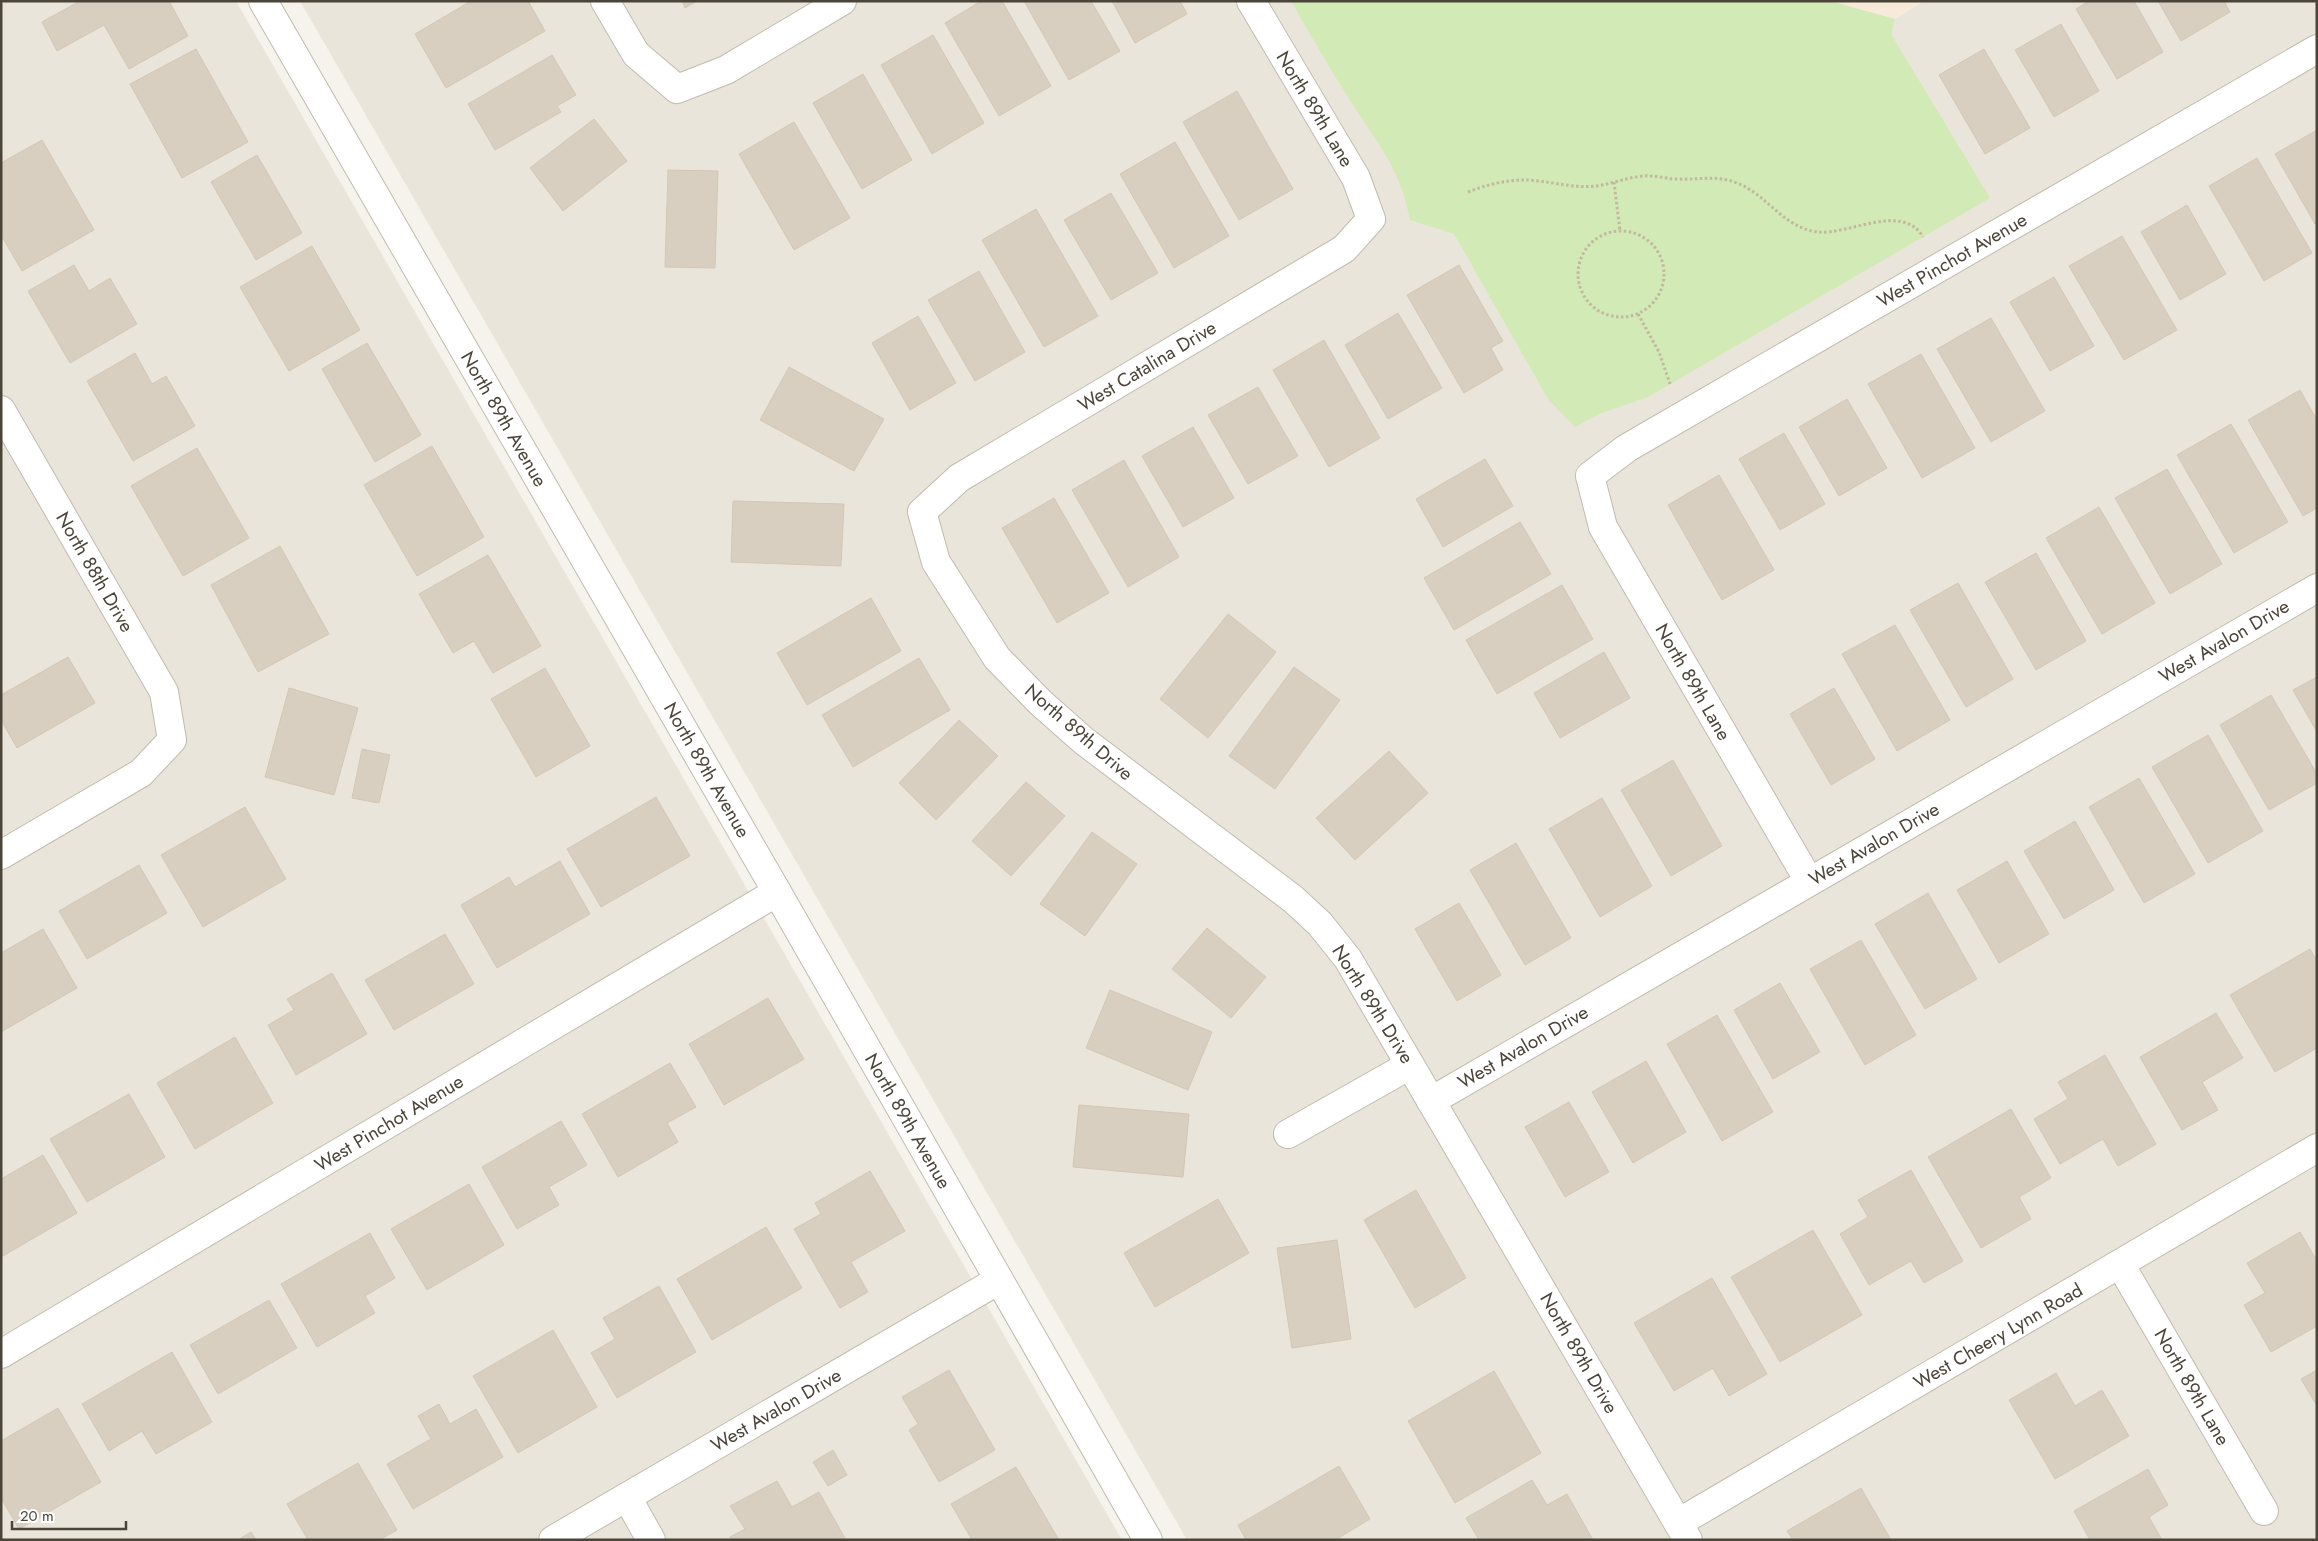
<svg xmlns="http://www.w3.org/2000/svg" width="2318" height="1541" font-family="Jost,sans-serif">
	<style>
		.residential { fill: #eae5da }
		.commercial { fill: #f7ead8 }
		.green { fill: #d2eab5 }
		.building { fill: #d8cfc1; stroke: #d3c7b4 }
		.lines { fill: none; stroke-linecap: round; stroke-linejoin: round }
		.minor-casing { stroke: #c2bbae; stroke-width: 30 }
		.path { stroke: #c4b79f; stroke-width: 3; stroke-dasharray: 2.5 2.5; stroke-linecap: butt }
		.minor { stroke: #fff; stroke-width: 28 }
		.labels { text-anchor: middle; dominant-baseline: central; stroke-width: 4.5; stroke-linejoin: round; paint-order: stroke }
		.street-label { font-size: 19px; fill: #4b4439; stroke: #fff }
	</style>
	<rect width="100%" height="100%" fill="#f6f3ec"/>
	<g class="residential">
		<path d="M 1,1 L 236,1 L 1122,1540 L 1,1540 Z"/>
		<path d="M 300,1 L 1830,1 L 1895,19 L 1924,1 L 2317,1 L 2317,1540 L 1187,1540 Z"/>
	</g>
	<path class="commercial" d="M 1830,1 L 1924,1 L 1895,19 Z"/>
	<path class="green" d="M 1291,1 L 1830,1 L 1895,19 L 1891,34 L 1990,198 L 1648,397 L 1599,414 L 1575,427 L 1548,399 L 1454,234 L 1410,220 C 1400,166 1374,139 1346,94 C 1327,64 1309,32 1291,1 Z"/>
	<g class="building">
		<path d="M 80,1 L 169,1 L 188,36 L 129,69 L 104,25 L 57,51 L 42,22 Z"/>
		<path d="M 471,1 L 528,1 L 545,31 L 446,88 L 415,34 Z"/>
		<path d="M 682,1 L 697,1 L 685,8 Z"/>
		<path d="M 981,1 L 1002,1 L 1051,86 L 999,116 L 945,23 Z"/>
		<path d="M 1024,1 L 1091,1 L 1120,51 L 1069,80 Z"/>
		<path d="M 1112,1 L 1180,1 L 1187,14 L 1135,43 Z"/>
		<path d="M 2089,1 L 2134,1 L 2163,52 L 2117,79 L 2076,9 Z"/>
		<path d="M 2158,1 L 2224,1 L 2230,12 L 2181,41 Z"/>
		<path d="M 2061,24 L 2099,91 L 2054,117 L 2015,50 Z"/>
		<path d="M 933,35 L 984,123 L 932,154 L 881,65 Z"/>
		<path d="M 196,49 L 248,142 L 182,178 L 130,84 Z"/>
		<path d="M 1984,49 L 2030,128 L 1985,154 L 1939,75 Z"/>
		<path d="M 552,55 L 576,95 L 557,106 L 561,112 L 495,150 L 468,104 Z"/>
		<path d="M 863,74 L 912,160 L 862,189 L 813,103 Z"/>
		<path d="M 1237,91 L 1293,189 L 1239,220 L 1183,122 Z"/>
		<path d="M 594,119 L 627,161 L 563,211 L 530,168 Z"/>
		<path d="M 794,122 L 850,218 L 794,250 L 739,154 Z"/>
		<path d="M 2317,130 L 2317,223 L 2315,224 L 2275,154 Z"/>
		<path d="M 42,140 L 94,230 L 22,271 L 1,235 L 1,163 Z"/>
		<path d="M 1175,142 L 1229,236 L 1174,268 L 1120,174 Z"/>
		<path d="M 257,155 L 302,233 L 256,260 L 211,182 Z"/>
		<path d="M 2257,158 L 2312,253 L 2264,281 L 2209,186 Z"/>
		<path d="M 668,170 L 718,171 L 715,268 L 665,267 Z"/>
		<path d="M 1111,193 L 1158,273 L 1111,300 L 1064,220 Z"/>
		<path d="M 2187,205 L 2226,274 L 2180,300 L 2141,232 Z"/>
		<path d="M 1036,209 L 1098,316 L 1044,347 L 982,240 Z"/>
		<path d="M 2122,236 L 2177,330 L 2124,360 L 2069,266 Z"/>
		<path d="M 312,246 L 360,330 L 289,371 L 240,287 Z"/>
		<path d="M 74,265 L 89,291 L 110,278 L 137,324 L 70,363 L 28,291 Z"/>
		<path d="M 1459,265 L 1503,341 L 1491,348 L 1503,370 L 1464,393 L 1407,295 Z"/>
		<path d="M 979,271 L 1025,352 L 975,381 L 928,300 Z"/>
		<path d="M 2054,277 L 2094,346 L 2050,371 L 2010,302 Z"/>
		<path d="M 1398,313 L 1442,388 L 1388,419 L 1345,345 Z"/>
		<path d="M 918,316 L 956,383 L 910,410 L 872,343 Z"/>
		<path d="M 1991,318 L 2045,411 L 1991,442 L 1937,349 Z"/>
		<path d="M 1324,340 L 1380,438 L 1329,467 L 1273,370 Z"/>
		<path d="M 367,343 L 421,435 L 375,462 L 322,369 Z"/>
		<path d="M 135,353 L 152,384 L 166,376 L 195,426 L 133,461 L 87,381 Z"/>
		<path d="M 1921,354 L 1975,448 L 1922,478 L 1868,384 Z"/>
		<path d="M 789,367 L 884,419 L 854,471 L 760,420 Z"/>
		<path d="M 1258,387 L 1298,456 L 1248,484 L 1208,415 Z"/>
		<path d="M 2300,390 L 2317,420 L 2317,508 L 2303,516 L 2248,420 Z"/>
		<path d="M 1847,399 L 1887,468 L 1839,496 L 1799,427 Z"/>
		<path d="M 2231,424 L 2288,522 L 2234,553 L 2177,455 Z"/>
		<path d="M 1193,427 L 1234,498 L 1183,527 L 1142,456 Z"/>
		<path d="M 1784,433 L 1825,504 L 1780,530 L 1739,459 Z"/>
		<path d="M 432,446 L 484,537 L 417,576 L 364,485 Z"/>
		<path d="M 197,448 L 249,538 L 183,576 L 131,486 Z"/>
		<path d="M 1485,459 L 1513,506 L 1443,547 L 1416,499 Z"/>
		<path d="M 1124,460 L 1179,557 L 1128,587 L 1072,490 Z"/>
		<path d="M 2167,469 L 2222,564 L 2170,594 L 2115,498 Z"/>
		<path d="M 1719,475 L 1774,570 L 1722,600 L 1668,505 Z"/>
		<path d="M 1054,498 L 1109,593 L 1057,623 L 1002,528 Z"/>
		<path d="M 733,501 L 844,504 L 841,566 L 731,562 Z"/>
		<path d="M 2099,507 L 2155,603 L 2102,634 L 2046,538 Z"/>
		<path d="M 1520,522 L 1551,574 L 1454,630 L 1424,578 Z"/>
		<path d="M 280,546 L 329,634 L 258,672 L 211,585 Z"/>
		<path d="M 2036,553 L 2086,641 L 2036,670 L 1985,582 Z"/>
		<path d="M 488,555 L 541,646 L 493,673 L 474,641 L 453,653 L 419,594 Z"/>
		<path d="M 1958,583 L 2013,679 L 1966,707 L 1910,610 Z"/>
		<path d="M 1562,585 L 1593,639 L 1497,694 L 1466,640 Z"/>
		<path d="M 871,598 L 901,651 L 807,705 L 777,653 Z"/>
		<path d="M 1228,614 L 1276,652 L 1208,738 L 1160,699 Z"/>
		<path d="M 1895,625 L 1950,720 L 1897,751 L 1842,654 Z"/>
		<path d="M 1604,652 L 1630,698 L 1560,738 L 1534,693 Z"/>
		<path d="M 68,657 L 95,703 L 17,748 L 1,720 L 1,695 Z"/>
		<path d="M 919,658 L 950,710 L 853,767 L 822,715 Z"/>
		<path d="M 1294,667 L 1340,700 L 1275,789 L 1229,756 Z"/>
		<path d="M 545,668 L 590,746 L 536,777 L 491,699 Z"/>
		<path d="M 2317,677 L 2317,732 L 2293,690 Z"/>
		<path d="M 289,688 L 358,708 L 334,795 L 265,777 Z"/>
		<path d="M 1834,688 L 1875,759 L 1831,785 L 1790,714 Z"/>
		<path d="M 2271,695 L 2317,774 L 2317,783 L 2269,810 L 2220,725 Z"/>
		<path d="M 959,720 L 998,756 L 936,820 L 899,783 Z"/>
		<path d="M 2208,735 L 2263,831 L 2208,863 L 2152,767 Z"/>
		<path d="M 362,749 L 390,755 L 379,803 L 352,798 Z"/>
		<path d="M 1389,751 L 1428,793 L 1355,860 L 1316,818 Z"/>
		<path d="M 1673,760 L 1722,846 L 1671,876 L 1621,790 Z"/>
		<path d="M 2139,778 L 2195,874 L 2144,903 L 2089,807 Z"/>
		<path d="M 1026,782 L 1065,816 L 1011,876 L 972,841 Z"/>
		<path d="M 656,797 L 690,856 L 601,907 L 567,849 Z"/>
		<path d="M 1602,798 L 1652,886 L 1600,917 L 1549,829 Z"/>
		<path d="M 245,807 L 286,879 L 203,927 L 161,855 Z"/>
		<path d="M 2075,821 L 2114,890 L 2064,919 L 2024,851 Z"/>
		<path d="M 1092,832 L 1137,864 L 1085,936 L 1040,904 Z"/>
		<path d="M 1516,843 L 1571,938 L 1525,965 L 1470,870 Z"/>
		<path d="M 560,861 L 590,914 L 497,968 L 461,905 L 509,877 L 515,887 Z"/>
		<path d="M 2007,861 L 2049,934 L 1999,963 L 1957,890 Z"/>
		<path d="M 139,865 L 167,913 L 87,959 L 59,911 Z"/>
		<path d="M 1928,893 L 1977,979 L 1925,1009 L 1875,924 Z"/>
		<path d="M 1459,903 L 1501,975 L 1457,1001 L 1415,929 Z"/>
		<path d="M 1207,928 L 1266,977 L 1231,1018 L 1172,969 Z"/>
		<path d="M 43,929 L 77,988 L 1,1032 L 1,953 Z"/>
		<path d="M 445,934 L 474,984 L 394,1030 L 365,980 Z"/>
		<path d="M 1861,940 L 1916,1035 L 1865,1065 L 1810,969 Z"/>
		<path d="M 2310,949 L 2317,961 L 2317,1048 L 2275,1072 L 2230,995 Z"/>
		<path d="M 332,973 L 367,1034 L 296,1075 L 268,1025 L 294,1010 L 287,999 Z"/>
		<path d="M 1780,983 L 1820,1052 L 1773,1079 L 1734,1010 Z"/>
		<path d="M 1110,990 L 1212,1032 L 1188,1090 L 1086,1048 Z"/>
		<path d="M 768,998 L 804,1059 L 724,1105 L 689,1044 Z"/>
		<path d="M 2216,1013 L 2243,1058 L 2202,1082 L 2218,1110 L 2182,1130 L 2140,1057 Z"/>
		<path d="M 1717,1015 L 1773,1112 L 1722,1141 L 1667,1044 Z"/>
		<path d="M 235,1037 L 273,1103 L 195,1149 L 157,1083 Z"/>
		<path d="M 2105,1055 L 2156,1144 L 2118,1166 L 2103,1139 L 2060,1164 L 2034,1119 L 2068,1099 L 2058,1082 Z"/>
		<path d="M 1646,1061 L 1686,1132 L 1633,1163 L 1592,1092 Z"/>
		<path d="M 670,1063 L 696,1107 L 667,1123 L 678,1142 L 618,1177 L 582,1114 Z"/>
		<path d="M 129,1094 L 165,1157 L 87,1202 L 50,1139 Z"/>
		<path d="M 1569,1102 L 1609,1172 L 1565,1197 L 1525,1127 Z"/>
		<path d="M 1079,1105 L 1189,1114 L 1183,1177 L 1073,1167 Z"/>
		<path d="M 2011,1109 L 2051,1178 L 2019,1197 L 2031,1219 L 1981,1248 L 1928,1157 Z"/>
		<path d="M 561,1121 L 587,1165 L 549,1187 L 559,1205 L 517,1229 L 482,1167 Z"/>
		<path d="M 43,1155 L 77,1213 L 1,1257 L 1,1179 Z"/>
		<path d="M 1911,1170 L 1963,1261 L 1924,1283 L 1911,1261 L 1869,1285 L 1840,1234 L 1868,1217 L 1858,1200 Z"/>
		<path d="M 870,1171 L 905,1231 L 851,1262 L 868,1292 L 840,1308 L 794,1229 L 821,1214 L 815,1203 Z"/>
		<path d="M 469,1184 L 504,1245 L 427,1290 L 391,1229 Z"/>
		<path d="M 1416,1190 L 1466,1278 L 1415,1308 L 1364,1220 Z"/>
		<path d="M 1218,1199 L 1249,1253 L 1155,1307 L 1124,1253 Z"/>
		<path d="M 766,1227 L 802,1288 L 712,1340 L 677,1279 Z"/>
		<path d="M 1813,1230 L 1862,1315 L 1780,1362 L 1731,1277 Z"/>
		<path d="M 2300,1232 L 2317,1261 L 2317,1326 L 2271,1352 L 2244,1305 L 2265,1293 L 2247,1263 Z"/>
		<path d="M 370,1233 L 395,1278 L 365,1296 L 375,1313 L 317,1347 L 281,1284 Z"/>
		<path d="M 1337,1240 L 1351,1339 L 1292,1348 L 1277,1248 Z"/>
		<path d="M 1712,1278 L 1767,1374 L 1729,1396 L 1713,1368 L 1674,1391 L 1634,1323 Z"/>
		<path d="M 659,1286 L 696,1352 L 617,1398 L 591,1353 L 615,1339 L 603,1318 Z"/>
		<path d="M 269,1300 L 297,1348 L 218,1394 L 190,1345 Z"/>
		<path d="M 553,1330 L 597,1407 L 518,1453 L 473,1376 Z"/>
		<path d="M 172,1352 L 212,1422 L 156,1454 L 142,1431 L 109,1451 L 82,1404 Z"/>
		<path d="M 949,1370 L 995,1450 L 939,1482 L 909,1430 L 918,1424 L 902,1397 Z"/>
		<path d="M 2317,1370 L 2317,1406 L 2301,1379 Z"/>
		<path d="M 1494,1371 L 1541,1453 L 1455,1503 L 1408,1421 Z"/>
		<path d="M 2056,1373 L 2075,1406 L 2102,1390 L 2129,1436 L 2055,1479 L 2009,1400 Z"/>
		<path d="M 439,1404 L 450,1424 L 476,1409 L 503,1457 L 413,1509 L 387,1464 L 431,1439 L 418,1416 Z"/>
		<path d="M 58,1408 L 101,1482 L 19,1529 L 1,1498 L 1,1441 Z"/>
		<path d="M 833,1450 L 847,1475 L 828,1486 L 813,1462 Z"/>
		<path d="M 358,1463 L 397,1530 L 379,1540 L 308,1540 L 287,1504 Z"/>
		<path d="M 1339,1466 L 1370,1519 L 1335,1540 L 1246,1540 L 1238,1525 Z"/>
		<path d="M 1016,1467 L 1059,1540 L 972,1540 L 951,1504 Z"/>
		<path d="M 2148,1469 L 2168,1505 L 2149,1517 L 2162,1540 L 2090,1540 L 2074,1511 Z"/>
		<path d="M 1532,1480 L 1547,1505 L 1567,1494 L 1593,1540 L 1479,1540 L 1466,1518 Z"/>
		<path d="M 777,1481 L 792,1507 L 819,1492 L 846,1540 L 732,1540 L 730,1537 L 745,1529 L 730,1506 Z"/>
		<path d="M 1861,1488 L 1891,1540 L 1793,1540 L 1787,1531 Z"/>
		<path d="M 251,1532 L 256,1540 L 238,1540 Z"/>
	</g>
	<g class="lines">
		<g class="minor-casing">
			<g id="minor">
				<path d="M 263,1 L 777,892 L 1148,1540"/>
				<path d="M 605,1 L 636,54 L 677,89 L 726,70 L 842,1"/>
				<path d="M 1251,1 L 1356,178 L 1371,219 L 1344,249 L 959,478 L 922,512 L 936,562 L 997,658 L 1041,703 L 1084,741 L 1293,899 L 1320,924 L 1348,959 L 1688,1540"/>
				<path d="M 1,410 L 164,692 L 172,740 L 141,773 L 1,855"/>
				<path d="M 1809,881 L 1603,527 L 1590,476 L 1627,448 L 2317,49"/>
				<path d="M 1431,1101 L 2317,588"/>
				<path d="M 1288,1134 L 1410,1065"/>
				<path d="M 2120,1264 L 2264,1511"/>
				<path d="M 1,1354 L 777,892"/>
				<path d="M 627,1497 L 651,1540"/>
				<path d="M 1678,1523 L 2317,1148"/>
				<path d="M 553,1540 L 999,1280"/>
			</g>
		</g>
		<g class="path">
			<path d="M 1614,182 L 1620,231"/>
			<path d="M 1468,192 C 1486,185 1505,180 1524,180 C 1547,180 1573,189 1596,186 C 1612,184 1628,177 1644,176 C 1655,175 1667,179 1678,179 C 1698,180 1715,175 1734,182 C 1766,192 1782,228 1818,232 C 1849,235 1903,202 1923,237"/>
			<circle cx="1621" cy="274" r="43"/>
			<path d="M 1638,314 L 1659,352 L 1670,384"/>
		</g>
		<use href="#minor" class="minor"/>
	</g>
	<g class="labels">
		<g class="street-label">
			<text transform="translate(1315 109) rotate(59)">North 89th Lane</text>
			<text transform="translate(1952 260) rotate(-30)">West Pinchot Avenue</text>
			<text transform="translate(1147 366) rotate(-31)">West Catalina Drive</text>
			<text transform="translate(504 419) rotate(60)">North 89th Avenue</text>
			<text transform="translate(95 572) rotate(60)">North 88th Drive</text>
			<text transform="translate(2224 641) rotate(-30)">West Avalon Drive</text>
			<text transform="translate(1693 682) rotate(60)">North 89th Lane</text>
			<text transform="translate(1079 732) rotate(41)">North 89th Drive</text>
			<text transform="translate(707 770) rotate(60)">North 89th Avenue</text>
			<text transform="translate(1874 844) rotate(-30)">West Avalon Drive</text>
			<text transform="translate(1373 1004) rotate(58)">North 89th Drive</text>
			<text transform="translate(1523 1047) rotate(-30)">West Avalon Drive</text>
			<text transform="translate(908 1121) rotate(60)">North 89th Avenue</text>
			<text transform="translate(389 1123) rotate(-31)">West Pinchot Avenue</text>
			<text transform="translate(1998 1336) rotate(-30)">West Cheery Lynn Road</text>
			<text transform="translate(1579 1353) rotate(60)">North 89th Drive</text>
			<text transform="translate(2192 1387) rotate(60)">North 89th Lane</text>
			<text transform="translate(776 1410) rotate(-30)">West Avalon Drive</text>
		</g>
	</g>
	<rect width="2318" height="1541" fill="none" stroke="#4b4439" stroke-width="5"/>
	<path d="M12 1521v8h114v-8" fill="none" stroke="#4b4439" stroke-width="2.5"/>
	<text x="20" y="1521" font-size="15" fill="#4b4439" stroke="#ffffff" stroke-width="4" paint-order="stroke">20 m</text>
</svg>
